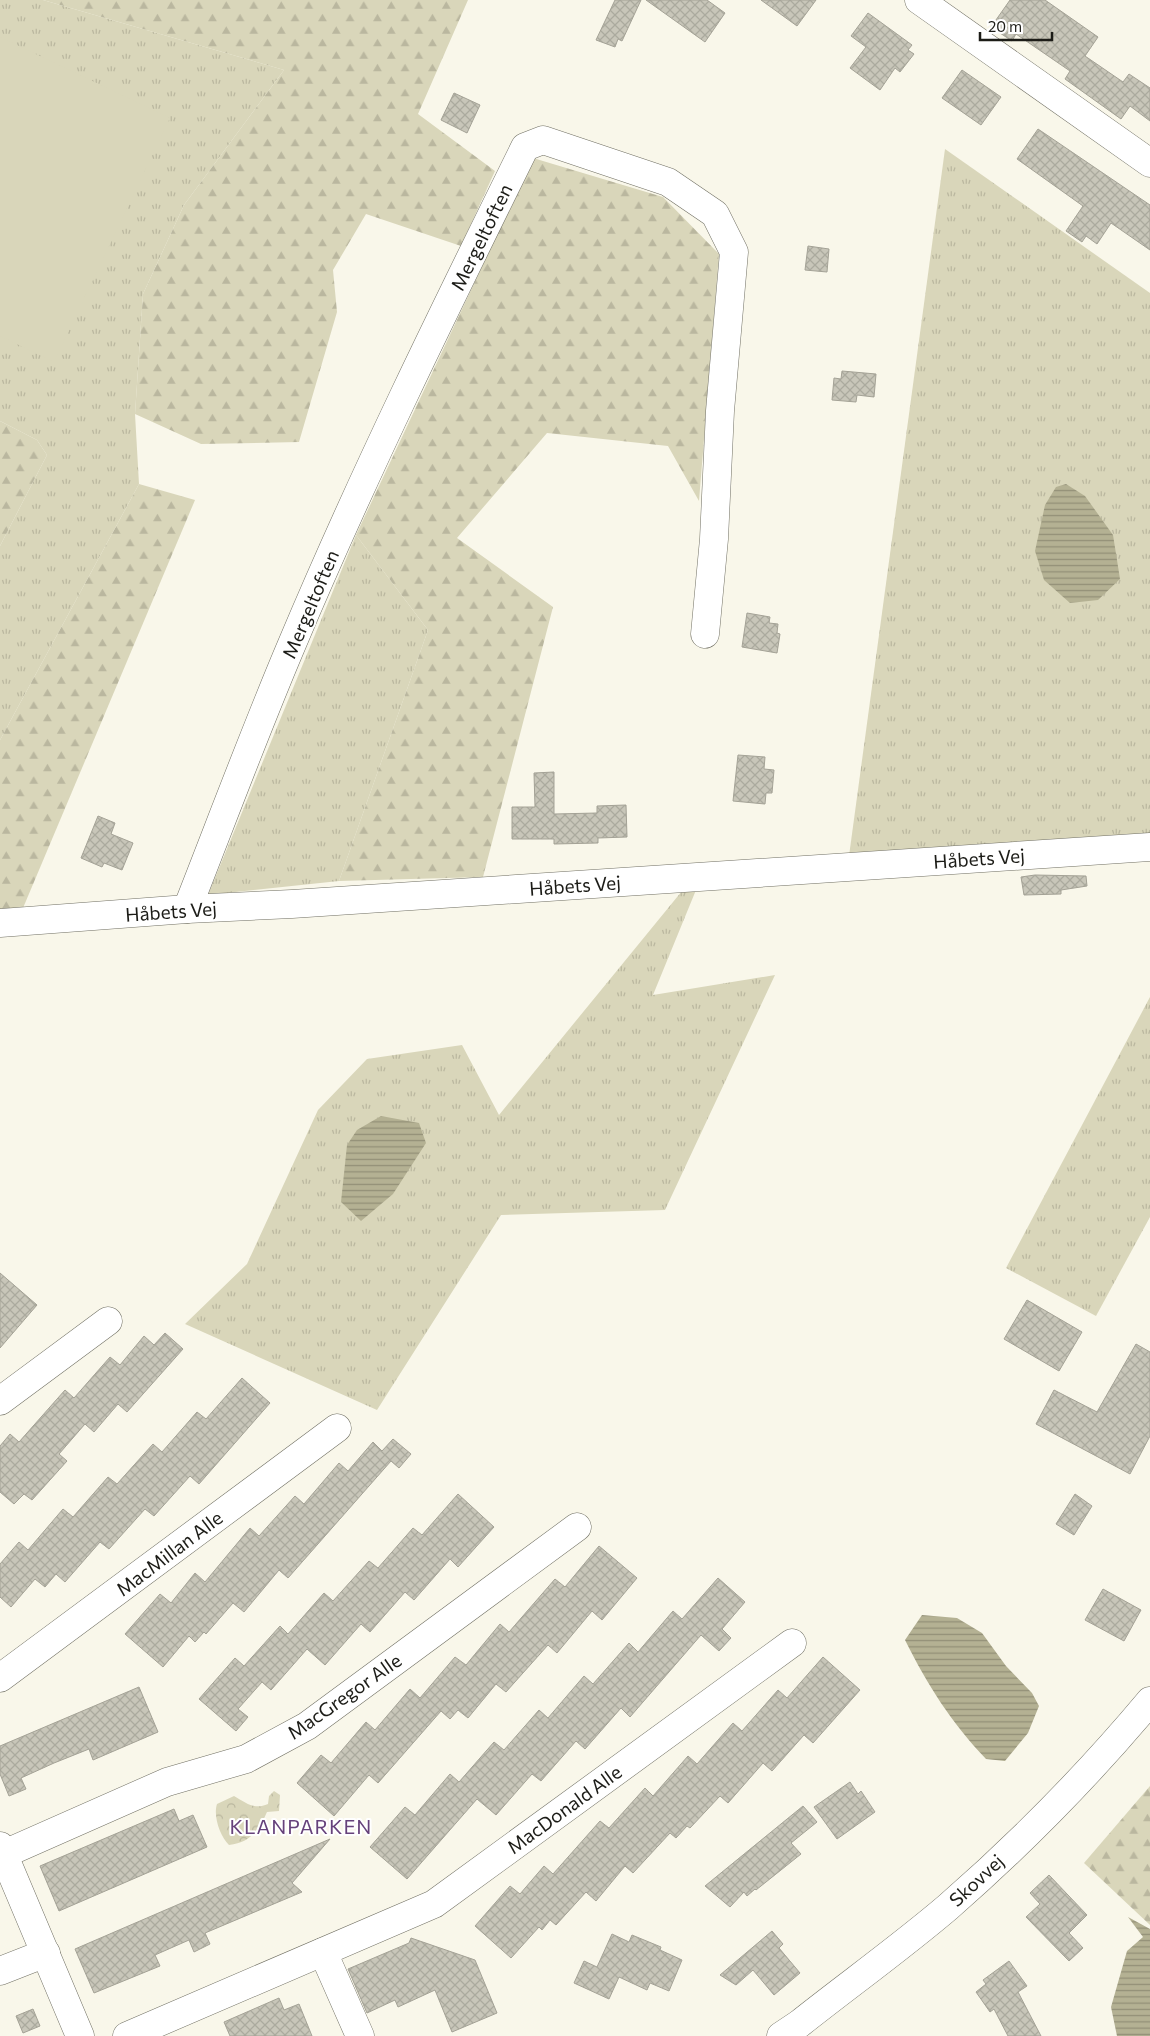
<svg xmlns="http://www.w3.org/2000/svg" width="1150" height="2036" font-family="Commissioner,sans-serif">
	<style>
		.grass { fill: url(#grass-tufts) }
		.forest { fill: url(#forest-firs) }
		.park { fill: url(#park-crowns) }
		.pitch { fill: #d9d6ba }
		.water { fill: url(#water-rules) }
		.building { fill: url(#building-cross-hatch); stroke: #a4a296 }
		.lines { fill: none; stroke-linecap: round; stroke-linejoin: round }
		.minor-casing { stroke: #717064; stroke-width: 29 }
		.minor { stroke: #fff; stroke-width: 28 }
		.labels { text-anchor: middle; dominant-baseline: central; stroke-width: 4; stroke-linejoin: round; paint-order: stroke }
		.street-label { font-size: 19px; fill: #1c1c17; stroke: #fff }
		.neighbourhood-label { font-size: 20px; letter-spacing: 1px; fill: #66427b; stroke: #fff }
	</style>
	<defs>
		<pattern id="grass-tufts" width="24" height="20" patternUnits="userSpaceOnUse" patternTransform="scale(1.25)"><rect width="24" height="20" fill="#d9d6ba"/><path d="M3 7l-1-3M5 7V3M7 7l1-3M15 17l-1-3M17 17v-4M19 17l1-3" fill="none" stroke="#bab79f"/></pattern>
		<pattern id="forest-firs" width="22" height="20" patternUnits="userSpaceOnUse" patternTransform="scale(1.25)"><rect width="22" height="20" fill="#d9d6ba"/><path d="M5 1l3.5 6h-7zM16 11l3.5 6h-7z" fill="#bab79f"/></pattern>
		<pattern id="park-crowns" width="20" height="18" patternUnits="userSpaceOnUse" patternTransform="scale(1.25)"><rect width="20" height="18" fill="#d9d6ba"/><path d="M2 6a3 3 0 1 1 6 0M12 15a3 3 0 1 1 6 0" fill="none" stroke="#bab79f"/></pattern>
		<pattern id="water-rules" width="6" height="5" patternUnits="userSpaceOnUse" patternTransform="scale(1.25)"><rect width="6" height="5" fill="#b4b193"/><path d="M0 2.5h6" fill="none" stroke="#928f77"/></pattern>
		<pattern id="building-cross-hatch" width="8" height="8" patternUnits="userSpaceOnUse" patternTransform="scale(1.25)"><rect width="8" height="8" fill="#c8c6b9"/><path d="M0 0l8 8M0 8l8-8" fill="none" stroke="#abaa9e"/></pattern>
	</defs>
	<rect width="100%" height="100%" fill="#f9f7ea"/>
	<g class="grass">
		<path d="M 0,0 L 43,0 L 284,70 L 184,205 L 143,294 L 135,414 L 139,484 L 0,740 L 0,546 L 47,455 L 37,440 L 0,421 Z"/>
		<path d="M 945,149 L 1150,293 L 1150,841 L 849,856 Z"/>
		<path d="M 356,535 L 428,630 L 339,881 L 208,895 Z"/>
		<path d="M 696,890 L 653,995 L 775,975 L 665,1210 L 501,1215 L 377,1410 L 185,1324 L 247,1264 L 318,1110 L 367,1059 L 462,1045 L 499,1115 L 682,891 Z"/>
		<path d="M 1150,997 L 1150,1217 L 1096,1316 L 1006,1268 Z"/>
	</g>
	<g class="forest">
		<path d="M 43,0 L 468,0 L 418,114 L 495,171 L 461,246 L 366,214 L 333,270 L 337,312 L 299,442 L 201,444 L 135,414 L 143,294 L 184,205 L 284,70 Z"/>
		<path d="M 533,158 L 663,197 L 719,254 L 699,501 L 668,446 L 547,433 L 457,538 L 553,607 L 483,877 L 339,881 L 428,630 L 356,535 Z"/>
		<path d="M 0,421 L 37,440 L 47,455 L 0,546 Z"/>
		<path d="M 139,484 L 195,500 L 23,908 L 0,910 L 0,740 Z"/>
		<path d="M 1150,1786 L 1150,1925 L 1084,1863 Z"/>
	</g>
	<path class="park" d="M 274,1791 L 280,1795 L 279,1811 L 267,1812 C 259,1830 250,1843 229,1845 C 220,1836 213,1816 217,1804 L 234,1796 C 246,1803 254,1810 268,1804 L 269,1796 Z"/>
	<path class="pitch" d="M 0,37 L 170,118 L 54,362 L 0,336 Z"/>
	<g class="water">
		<path d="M 1066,484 L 1085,496 L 1113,535 L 1120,579 L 1098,600 L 1070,603 L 1044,580 L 1035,551 L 1045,505 L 1056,487 Z"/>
		<path d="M 381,1116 L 419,1123 L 426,1143 L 393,1194 L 361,1221 L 341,1202 L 347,1145 L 357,1130 Z"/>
		<path d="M 922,1615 L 957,1618 L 982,1633 L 1006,1666 L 1032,1693 L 1039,1706 L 1028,1733 L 1005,1761 L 986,1759 C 951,1722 928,1686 905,1640 Z"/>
		<path d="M 1128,1917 L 1150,1929 L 1150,2036 L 1117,2036 L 1111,2007 L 1127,1951 L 1143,1937 Z"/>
	</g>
	<g class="building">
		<path d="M 615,0 L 641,0 L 622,41 L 618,39 L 615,47 L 596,40 Z"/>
		<path d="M 646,0 L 707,0 L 725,13 L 705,42 Z"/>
		<path d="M 761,0 L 816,0 L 797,26 Z"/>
		<path d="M 1010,0 L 1045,0 L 1098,37 L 1085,56 L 1123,82 L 1129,74 L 1150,88 L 1150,121 L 1130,106 L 1121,119 L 1065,79 L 1070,71 L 1016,34 L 1012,41 L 991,27 Z"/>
		<path d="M 868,13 L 912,45 L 908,50 L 914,54 L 900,72 L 895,68 L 880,90 L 850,68 L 866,47 L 851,36 Z"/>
		<path d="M 962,70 L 1001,97 L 981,125 L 942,98 Z"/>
		<path d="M 454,93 L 480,105 L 467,133 L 441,120 Z"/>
		<path d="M 1038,129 L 1150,205 L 1150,250 L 1111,223 L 1097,244 L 1086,236 L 1082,242 L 1066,231 L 1083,206 L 1017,159 Z"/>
		<path d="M 808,246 L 829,249 L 827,272 L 805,270 Z"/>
		<path d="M 842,371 L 876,374 L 874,397 L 857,395 L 856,402 L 832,400 L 834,378 L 841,379 Z"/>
		<path d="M 747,613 L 770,617 L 769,623 L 778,624 L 777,633 L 780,634 L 777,653 L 742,647 Z"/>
		<path d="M 738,755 L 765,757 L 764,769 L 774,770 L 772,793 L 766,793 L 765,804 L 733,801 Z"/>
		<path d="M 554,772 L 554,814 L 597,813 L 597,806 L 626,805 L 627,837 L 598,838 L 598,843 L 554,844 L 554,839 L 512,839 L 512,807 L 535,807 L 534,773 Z"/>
		<path d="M 98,816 L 115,823 L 111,834 L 133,843 L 122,870 L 104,863 L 102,867 L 81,858 Z"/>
		<path d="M 1035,875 L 1086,876 L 1087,886 L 1061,890 L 1061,894 L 1024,895 L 1021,877 Z"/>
		<path d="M 0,1273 L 37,1305 L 0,1348 Z"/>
		<path d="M 1027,1300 L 1082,1332 L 1059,1371 L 1004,1339 Z"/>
		<path d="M 165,1333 L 183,1349 L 127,1412 L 118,1404 L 94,1432 L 85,1424 L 59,1454 L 67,1461 L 32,1500 L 24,1494 L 14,1504 L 0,1492 L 0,1446 L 10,1434 L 19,1442 L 65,1390 L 74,1398 L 110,1357 L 120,1365 L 144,1336 L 154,1345 Z"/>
		<path d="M 1136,1344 L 1150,1352 L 1150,1436 L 1130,1474 L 1036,1424 L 1054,1390 L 1097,1412 Z"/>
		<path d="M 242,1378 L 270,1403 L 199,1484 L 190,1476 L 154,1516 L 145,1509 L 109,1549 L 100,1542 L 65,1582 L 56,1574 L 45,1587 L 35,1579 L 11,1607 L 0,1597 L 0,1564 L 19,1542 L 28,1550 L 63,1509 L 73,1517 L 108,1477 L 117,1484 L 153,1444 L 162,1452 L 197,1412 L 206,1419 Z"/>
		<path d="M 393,1439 L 411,1454 L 399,1468 L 391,1461 L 288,1578 L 279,1570 L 244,1612 L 233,1603 L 206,1634 L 204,1632 L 195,1642 L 189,1636 L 163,1667 L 125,1634 L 160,1594 L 171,1603 L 195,1573 L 205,1582 L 250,1528 L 259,1536 L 295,1496 L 304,1504 L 339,1463 L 348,1471 L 373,1442 L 382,1451 Z"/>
		<path d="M 458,1494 L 494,1527 L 458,1567 L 450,1559 L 414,1600 L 405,1592 L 370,1632 L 361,1624 L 325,1665 L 307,1649 L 271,1690 L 262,1682 L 238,1709 L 248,1717 L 236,1731 L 199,1699 L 235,1658 L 244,1666 L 280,1626 L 288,1634 L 324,1593 L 333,1601 L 369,1561 L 378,1568 L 413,1528 L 422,1535 Z"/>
		<path d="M 1075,1494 L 1092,1506 L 1074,1535 L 1056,1524 Z"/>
		<path d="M 599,1546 L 637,1578 L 602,1620 L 592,1611 L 557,1653 L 548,1645 L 506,1692 L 496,1684 L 468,1718 L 458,1710 L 450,1719 L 441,1711 L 378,1783 L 369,1775 L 334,1816 L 297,1783 L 321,1755 L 331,1763 L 366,1722 L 375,1730 L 410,1689 L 420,1698 L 455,1657 L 466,1665 L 500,1624 L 509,1632 L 555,1579 L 565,1587 Z"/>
		<path d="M 718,1578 L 745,1602 L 722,1629 L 731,1638 L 719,1651 L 701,1635 L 630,1717 L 621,1708 L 585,1749 L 576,1741 L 541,1781 L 532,1774 L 496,1815 L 477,1799 L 407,1879 L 370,1847 L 405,1807 L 415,1815 L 450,1774 L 459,1782 L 494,1742 L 504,1750 L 539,1710 L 548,1718 L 584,1676 L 593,1684 L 629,1643 L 638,1652 L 673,1611 L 682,1619 Z"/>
		<path d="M 1103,1589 L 1141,1610 L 1124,1641 L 1085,1620 Z"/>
		<path d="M 823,1657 L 860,1690 L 813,1743 L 804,1735 L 772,1771 L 763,1763 L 728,1803 L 720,1796 L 690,1828 L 687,1826 L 676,1838 L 670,1833 L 633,1873 L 625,1866 L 596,1901 L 586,1892 L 556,1925 L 550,1920 L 542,1930 L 539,1927 L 511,1958 L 475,1926 L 510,1886 L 520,1894 L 544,1866 L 553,1874 L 600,1821 L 609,1828 L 645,1788 L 653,1796 L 688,1756 L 697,1764 L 733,1723 L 742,1731 L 778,1690 L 787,1698 Z"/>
		<path d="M 139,1687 L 158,1732 L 93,1760 L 89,1749 L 54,1763 L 21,1778 L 26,1789 L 9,1796 L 0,1774 L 0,1746 Z"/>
		<path d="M 850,1782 L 858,1794 L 861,1791 L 875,1812 L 837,1839 L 814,1807 Z"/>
		<path d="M 803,1806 L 817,1822 L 791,1843 L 801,1854 L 756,1890 L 755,1889 L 747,1896 L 744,1892 L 730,1907 L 705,1886 Z"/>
		<path d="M 174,1809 L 179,1821 L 193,1815 L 207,1847 L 59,1911 L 40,1866 Z"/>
		<path d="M 330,1839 L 292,1883 L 302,1892 L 205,1933 L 210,1944 L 194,1952 L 189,1940 L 155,1955 L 160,1966 L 94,1993 L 75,1949 Z"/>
		<path d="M 1049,1875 L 1087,1915 L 1069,1933 L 1083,1948 L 1069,1961 L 1026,1917 L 1040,1904 L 1030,1893 Z"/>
		<path d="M 772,1931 L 783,1944 L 779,1948 L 800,1973 L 774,1995 L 753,1970 L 736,1985 L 720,1975 Z"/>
		<path d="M 612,1934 L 629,1942 L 632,1935 L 661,1947 L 660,1950 L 682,1960 L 669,1991 L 650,1983 L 647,1990 L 619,1977 L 609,1999 L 574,1983 L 584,1961 L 597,1967 Z"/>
		<path d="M 411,1938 L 475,1960 L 497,2013 L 452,2032 L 435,1990 L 398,2007 L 395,2000 L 367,2013 L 348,1969 L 409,1943 Z"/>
		<path d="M 1009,1961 L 1027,1986 L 1018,1992 L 1041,2036 L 1008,2036 L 994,2009 L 990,2012 L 976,1992 L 986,1984 L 983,1980 Z"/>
		<path d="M 279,1998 L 284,2010 L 299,2004 L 312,2036 L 230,2036 L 224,2022 Z"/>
		<path d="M 33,2009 L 40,2026 L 23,2033 L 16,2016 Z"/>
	</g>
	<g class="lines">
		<g class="minor-casing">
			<g id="minor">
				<path d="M 919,0 L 1150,163"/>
				<path d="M 187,909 C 222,820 255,731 292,644 C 363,475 444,311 525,147 L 543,140 L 668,182 L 715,214 L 734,252 L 720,411 L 714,539 L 705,634"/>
				<path d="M 0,923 L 187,909 L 292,904 L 1150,847"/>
				<path d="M 0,1401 L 108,1321"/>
				<path d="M 0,1678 L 337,1428"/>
				<path d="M 0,1846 L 80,2036"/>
				<path d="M 4,1854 L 167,1782 L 246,1759 L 307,1726 L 577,1527"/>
				<path d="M 323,1952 L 360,2036"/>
				<path d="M 0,1971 L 46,1953"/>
				<path d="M 127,2036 L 434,1904 L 792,1643"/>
				<path d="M 781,2036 L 799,2024 C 848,1985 900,1948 948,1907 C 1020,1844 1089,1774 1150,1701"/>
			</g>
		</g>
		<use href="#minor" class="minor"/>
	</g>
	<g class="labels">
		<g class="street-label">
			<text transform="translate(481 237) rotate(-64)">Mergeltoften</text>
			<text transform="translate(310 604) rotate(-67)">Mergeltoften</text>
			<text transform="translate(979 858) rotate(-4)">Håbets Vej</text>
			<text transform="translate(575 885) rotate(-4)">Håbets Vej</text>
			<text transform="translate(171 911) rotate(-4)">Håbets Vej</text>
			<text transform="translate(169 1553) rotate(-37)">MacMillan Alle</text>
			<text transform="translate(344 1696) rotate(-35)">MacGregor Alle</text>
			<text transform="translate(564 1809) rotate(-36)">MacDonald Alle</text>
			<text transform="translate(976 1880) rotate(-43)">Skovvej</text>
		</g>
		<g class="neighbourhood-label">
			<text x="301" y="1826">KLANPARKEN</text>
		</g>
	</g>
	<path d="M980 32v8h72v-8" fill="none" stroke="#1c1c17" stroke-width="2.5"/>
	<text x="988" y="32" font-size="15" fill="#1c1c17" stroke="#ffffff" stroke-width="4" paint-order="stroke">20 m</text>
</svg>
